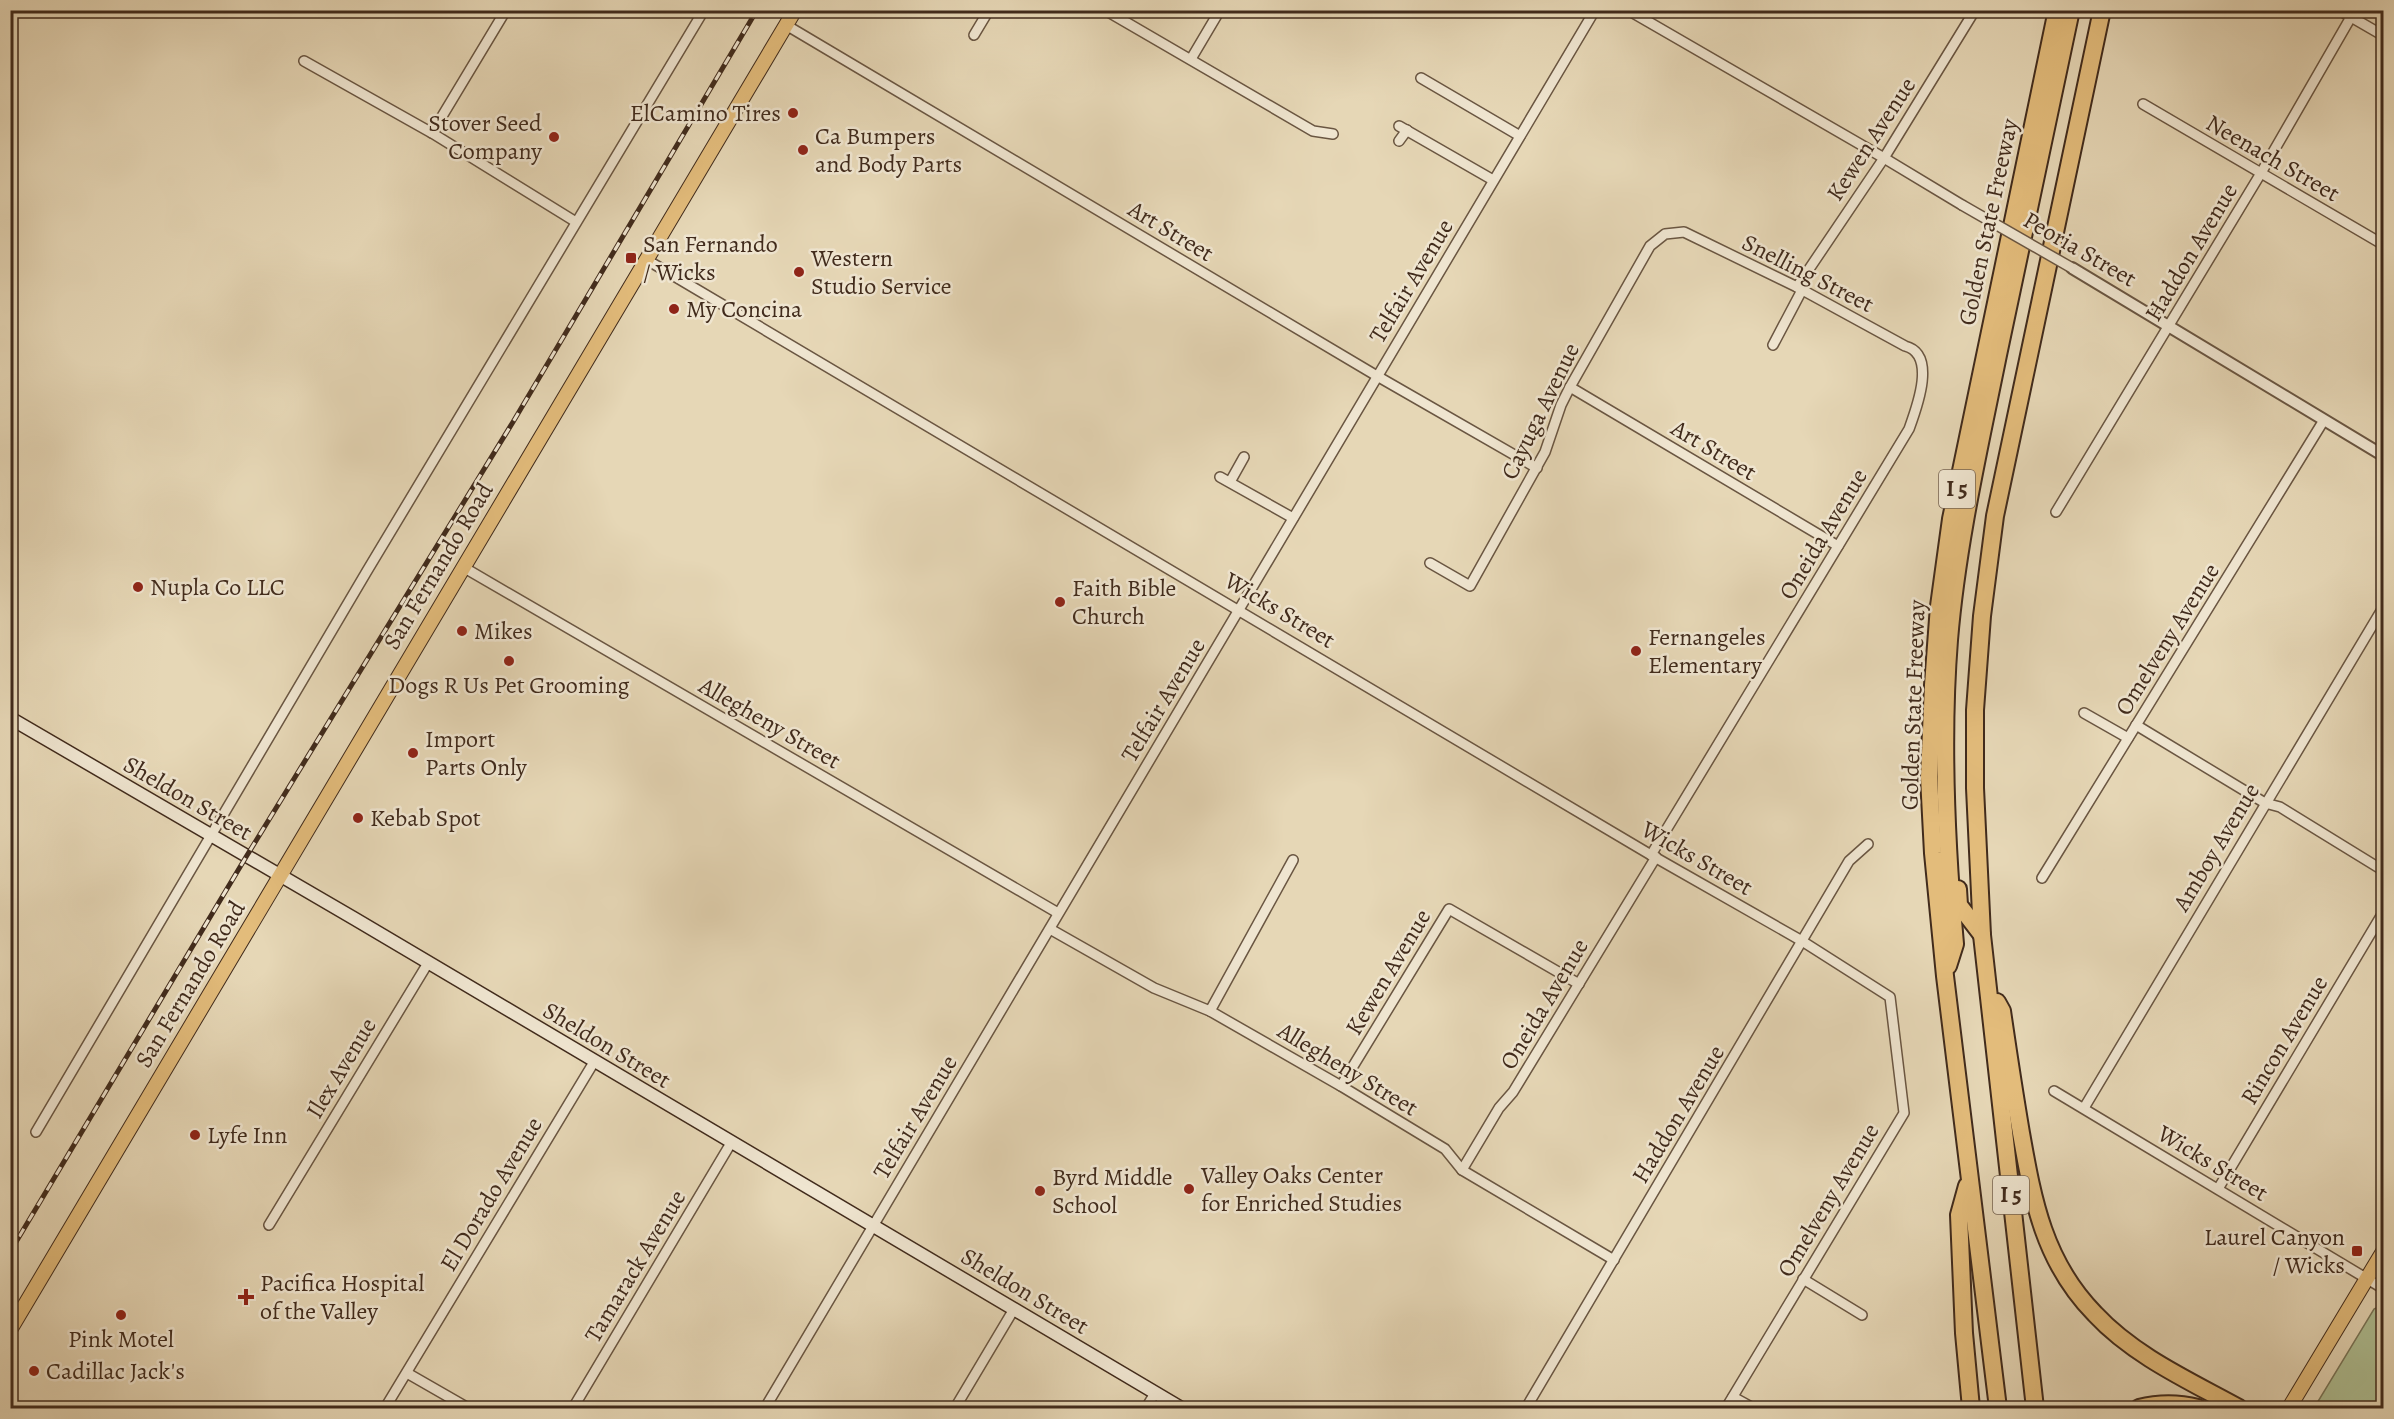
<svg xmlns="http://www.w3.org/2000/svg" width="2394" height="1419" font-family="Alegreya,serif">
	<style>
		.green { fill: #aebf93; stroke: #787558; stroke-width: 1.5 }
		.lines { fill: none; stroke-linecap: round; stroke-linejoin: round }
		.minor-casing { stroke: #6a5642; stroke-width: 12 }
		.tertiary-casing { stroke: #6a5642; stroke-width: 14 }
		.secondary-casing { stroke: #412b1c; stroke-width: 15 }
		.primary-casing { stroke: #412b1c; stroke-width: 16 }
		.motorway-casing { stroke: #412b1c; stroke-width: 20 }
		.minor { stroke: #efe5d0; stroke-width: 9 }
		.tertiary { stroke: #efe5d0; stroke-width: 10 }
		.secondary { stroke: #efe5d0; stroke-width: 12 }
		.primary { stroke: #e3bc7b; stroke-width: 14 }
		.motorway { stroke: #e3bc7b; stroke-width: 16 }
		.rail-casing { stroke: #412b1c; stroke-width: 5 }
		.rail { stroke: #efe5d0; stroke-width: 3; stroke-dasharray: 9; stroke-linecap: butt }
		.minor-bridge-casing { stroke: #6a5642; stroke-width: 12; stroke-linecap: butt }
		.minor-bridge { stroke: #efe5d0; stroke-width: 9 }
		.poi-dot { fill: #8f2418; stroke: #efe5d0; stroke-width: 2 }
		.labels { text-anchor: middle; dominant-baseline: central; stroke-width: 5; stroke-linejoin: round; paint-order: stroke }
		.shield { fill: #efe5d0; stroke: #756352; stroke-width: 1.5 }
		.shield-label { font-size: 22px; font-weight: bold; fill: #412b1c }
		.poi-label { font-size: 24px; fill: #412b1c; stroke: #efe5d0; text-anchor: start }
		.street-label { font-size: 24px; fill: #412b1c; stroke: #efe5d0 }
	</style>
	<rect width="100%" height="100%" fill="#e6d7b6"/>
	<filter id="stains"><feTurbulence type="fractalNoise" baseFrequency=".00333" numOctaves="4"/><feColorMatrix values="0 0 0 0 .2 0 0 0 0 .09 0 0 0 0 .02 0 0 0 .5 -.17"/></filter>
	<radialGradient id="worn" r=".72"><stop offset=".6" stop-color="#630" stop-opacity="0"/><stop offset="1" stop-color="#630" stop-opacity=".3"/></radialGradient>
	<path class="green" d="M 2380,1306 L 2384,1307 L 2383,1408 L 2314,1408 L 2374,1309 Z"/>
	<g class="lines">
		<g class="minor-casing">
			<g id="minor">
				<path d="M 1105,10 L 1313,131 L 1333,134"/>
				<path d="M 1628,10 L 1884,158 L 1962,205"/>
				<path d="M 2339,10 L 2384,36"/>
				<path d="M 786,25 L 1377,376 L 1537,468"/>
				<path d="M 974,35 L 989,10"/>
				<path d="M 1191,59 L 1220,10"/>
				<path d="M 304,61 L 432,133 L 576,222"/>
				<path d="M 1421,78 L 1520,136"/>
				<path d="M 2143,104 L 2384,245"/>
				<path d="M 1399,126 L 1493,180"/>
				<path d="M 432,133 L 506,10"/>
				<path d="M 1399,141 L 1407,130"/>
				<path d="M 647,260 L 1651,855 L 1802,941 L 1890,997 L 1904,1113 L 1726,1408"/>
				<path d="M 1797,287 L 1884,158 L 1975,10"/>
				<path d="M 1773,345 L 1802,290"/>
				<path d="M 1570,387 L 1838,546"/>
				<path d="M 1220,477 L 1293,518"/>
				<path d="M 1230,482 L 1244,457"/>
				<path d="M 2056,512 L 2261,173 L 2355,10"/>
				<path d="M 1430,563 L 1470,586 L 1545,452 L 1561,405 L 1570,387 L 1650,246 L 1665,234 L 1684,232 L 1797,287 L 1905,346 C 1937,354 1917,407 1909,429 L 1651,855"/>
				<path d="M 463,567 L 1058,913"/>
				<path d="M 2084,713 L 2128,738"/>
				<path d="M 2136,725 L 2265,803 L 2280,807 L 2384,871"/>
				<path d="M 2042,878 L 2324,420"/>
				<path d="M 1050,929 L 1154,988 L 1210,1011 L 1341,1086 L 1445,1149 L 1462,1170 L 1614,1260"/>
				<path d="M 1210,1011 L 1293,860"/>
				<path d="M 1341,1086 L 1449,909 L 1579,984"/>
				<path d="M 2054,1091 L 2384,1289"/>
				<path d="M 2084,1108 L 2384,606"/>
				<path d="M 36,1132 L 367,571 L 704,10"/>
				<path d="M 1462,1170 L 1499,1108 L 1513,1092 L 1656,857"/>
				<path d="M 2218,1189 L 2384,911"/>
				<path d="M 269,1225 L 428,963"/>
				<path d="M 1803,1279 L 1862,1315"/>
				<path d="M 407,1373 L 468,1408"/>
				<path d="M 1733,1397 L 1753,1408"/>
				<path d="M 385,1408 L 594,1062"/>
				<path d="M 573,1408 L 731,1143"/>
				<path d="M 765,1408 L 1595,10"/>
				<path d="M 955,1408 L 1014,1309"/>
				<path d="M 1146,1408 L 1155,1393"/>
				<path d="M 1526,1408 L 1849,861 L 1868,844"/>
			</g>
		</g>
		<g class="tertiary-casing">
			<path id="tertiary" d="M 2072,268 L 2384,456"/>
		</g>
		<g class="secondary-casing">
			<path id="secondary" d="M 10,718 L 355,919 L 1181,1408"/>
		</g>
		<g class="primary-casing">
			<g id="primary">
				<path d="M 10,1330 L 795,10"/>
				<path d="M 2289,1408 L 2384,1250"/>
			</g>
		</g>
		<g class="motorway-casing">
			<g id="motorway">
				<path d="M 1958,889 L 1959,905 L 1982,935"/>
				<path d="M 1948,966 L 1955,944 C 1946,843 1941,741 1949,640 C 1957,544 1979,449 1998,355 C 2023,240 2047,125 2071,10"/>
				<path d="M 1997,1002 L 2002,1011 C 2008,1052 2014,1092 2021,1133 C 2033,1201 2044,1262 2095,1314 C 2134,1356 2190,1381 2239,1408"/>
				<path d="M 1967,1186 L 1959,1215 L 1964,1333 L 1971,1408"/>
				<path d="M 1998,1408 L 1945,976 L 1933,853 L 1929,777 L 1933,685 L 1939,606 L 1951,519 L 2057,10"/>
				<path d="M 2035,1408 L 1982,935 L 1975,788 L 1975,710 L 1982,616 L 1995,516 L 2102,10"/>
				<path d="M 2139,1408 C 2159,1403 2178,1403 2198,1408"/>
			</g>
		</g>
		<use href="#minor" class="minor"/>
		<use href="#tertiary" class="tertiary"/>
		<use href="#secondary" class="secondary"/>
		<use href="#primary" class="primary"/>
		<use href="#motorway" class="motorway"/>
		<g class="rail-casing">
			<path id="rail" d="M 10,1252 L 246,857 L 513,422 L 757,10"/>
		</g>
		<use href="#rail" class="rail"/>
		<g class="minor-bridge-casing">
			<path id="minor-bridge" d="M 1962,205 L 2072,268"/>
		</g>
		<use href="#minor-bridge" class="minor-bridge"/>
	</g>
	<g class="poi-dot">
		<circle cx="793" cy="113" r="6"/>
		<circle cx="554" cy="137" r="6"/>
		<circle cx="803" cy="150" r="6"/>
		<rect x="625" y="252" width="12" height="12" rx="3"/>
		<circle cx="799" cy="272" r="6"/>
		<circle cx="674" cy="309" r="6"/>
		<circle cx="138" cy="587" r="6"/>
		<circle cx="1060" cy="602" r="6"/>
		<circle cx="462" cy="631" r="6"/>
		<circle cx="1636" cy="651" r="6"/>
		<circle cx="509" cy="661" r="6"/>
		<circle cx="413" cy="753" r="6"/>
		<circle cx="358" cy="818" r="6"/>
		<circle cx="195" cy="1135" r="6"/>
		<circle cx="1189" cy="1189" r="6"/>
		<circle cx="1040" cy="1191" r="6"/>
		<rect x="2351" y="1245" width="12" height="12" rx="3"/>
		<path d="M243 1288h6v6h6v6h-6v6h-6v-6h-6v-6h6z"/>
		<circle cx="121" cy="1315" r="6"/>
		<circle cx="34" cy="1371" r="6"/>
	</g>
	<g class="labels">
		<g class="shield">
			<rect x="1939" y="470" width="36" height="38" rx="4.5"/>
			<rect x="1993" y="1176" width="36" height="38" rx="4.5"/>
		</g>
		<g class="shield-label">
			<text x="1957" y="489">I 5</text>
			<text x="2011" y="1195">I 5</text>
		</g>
		<g class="poi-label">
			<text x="781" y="113" text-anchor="end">ElCamino Tires</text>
			<text x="542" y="123" text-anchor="end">Stover Seed<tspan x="542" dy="28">Company</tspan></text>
			<text x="815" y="136">Ca Bumpers<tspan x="815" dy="28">and Body Parts</tspan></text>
			<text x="643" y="244">San Fernando<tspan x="643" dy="28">/ Wicks</tspan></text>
			<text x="811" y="258">Western<tspan x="811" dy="28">Studio Service</tspan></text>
			<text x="686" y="309">My Concina</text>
			<text x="150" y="587">Nupla Co LLC</text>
			<text x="1072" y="588">Faith Bible<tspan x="1072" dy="28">Church</tspan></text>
			<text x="474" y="631">Mikes</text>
			<text x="1648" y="637">Fernangeles<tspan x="1648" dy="28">Elementary</tspan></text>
			<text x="509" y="685" text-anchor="middle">Dogs R Us Pet Grooming</text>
			<text x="425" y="739">Import<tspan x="425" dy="28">Parts Only</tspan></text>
			<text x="370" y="818">Kebab Spot</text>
			<text x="207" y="1135">Lyfe Inn</text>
			<text x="1201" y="1175">Valley Oaks Center<tspan x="1201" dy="28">for Enriched Studies</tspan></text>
			<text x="1052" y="1177">Byrd Middle<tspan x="1052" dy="28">School</tspan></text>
			<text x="2345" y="1237" text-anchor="end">Laurel Canyon<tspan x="2345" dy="28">/ Wicks</tspan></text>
			<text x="260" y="1283">Pacifica Hospital<tspan x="260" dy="28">of the Valley</tspan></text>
			<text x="121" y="1339" text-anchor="middle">Pink Motel</text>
			<text x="46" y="1371">Cadillac Jack's</text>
		</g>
		<g class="street-label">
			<text transform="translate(1871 139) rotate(-57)">Kewen Avenue</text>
			<text transform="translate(2273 158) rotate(30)">Neenach Street</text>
			<text transform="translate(1988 222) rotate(-78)">Golden State Freeway</text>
			<text transform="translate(1171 231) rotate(31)">Art Street</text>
			<text transform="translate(2080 249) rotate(30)">Peoria Street</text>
			<text transform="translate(2191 252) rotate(-59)">Haddon Avenue</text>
			<text transform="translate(1808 273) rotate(27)">Snelling Street</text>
			<text transform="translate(1411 281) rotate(-59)">Telfair Avenue</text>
			<text transform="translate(1540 411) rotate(-64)">Cayuga Avenue</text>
			<text transform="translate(1714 450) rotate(31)">Art Street</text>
			<text transform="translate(1823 534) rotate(-59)">Oneida Avenue</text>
			<text transform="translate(438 566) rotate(-59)">San Fernando Road</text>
			<text transform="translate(1280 610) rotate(31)">Wicks Street</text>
			<text transform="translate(2167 639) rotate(-58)">Omelveny Avenue</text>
			<text transform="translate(1163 700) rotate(-59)">Telfair Avenue</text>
			<text transform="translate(1913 705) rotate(-88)">Golden State Freeway</text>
			<text transform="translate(770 723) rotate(30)">Allegheny Street</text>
			<text transform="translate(188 798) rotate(30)">Sheldon Street</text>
			<text transform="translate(2216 847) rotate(-59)">Amboy Avenue</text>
			<text transform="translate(1697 858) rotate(30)">Wicks Street</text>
			<text transform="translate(1388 972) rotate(-59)">Kewen Avenue</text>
			<text transform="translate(190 984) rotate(-59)">San Fernando Road</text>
			<text transform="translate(1544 1004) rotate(-59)">Oneida Avenue</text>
			<text transform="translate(2284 1040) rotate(-59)">Rincon Avenue</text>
			<text transform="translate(607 1045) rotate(31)">Sheldon Street</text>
			<text transform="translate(341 1068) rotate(-59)">Ilex Avenue</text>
			<text transform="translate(1348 1069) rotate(31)">Allegheny Street</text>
			<text transform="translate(1678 1114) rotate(-59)">Haddon Avenue</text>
			<text transform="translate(915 1117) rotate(-59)">Telfair Avenue</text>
			<text transform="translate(2213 1163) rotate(31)">Wicks Street</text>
			<text transform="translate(491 1194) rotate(-59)">El Dorado Avenue</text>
			<text transform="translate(1828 1200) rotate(-59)">Omelveny Avenue</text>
			<text transform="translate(635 1266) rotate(-59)">Tamarack Avenue</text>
			<text transform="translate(1025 1291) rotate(31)">Sheldon Street</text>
		</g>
	</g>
	<rect width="2394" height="1419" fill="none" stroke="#e6d7b6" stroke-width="36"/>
	<rect x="12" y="12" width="2370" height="1395" fill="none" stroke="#412b1c" stroke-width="3"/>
	<rect x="18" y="18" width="2358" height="1383" fill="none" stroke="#412b1c" stroke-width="1.5"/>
	<rect width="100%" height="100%" filter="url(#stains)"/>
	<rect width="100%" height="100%" fill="url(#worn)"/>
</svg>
